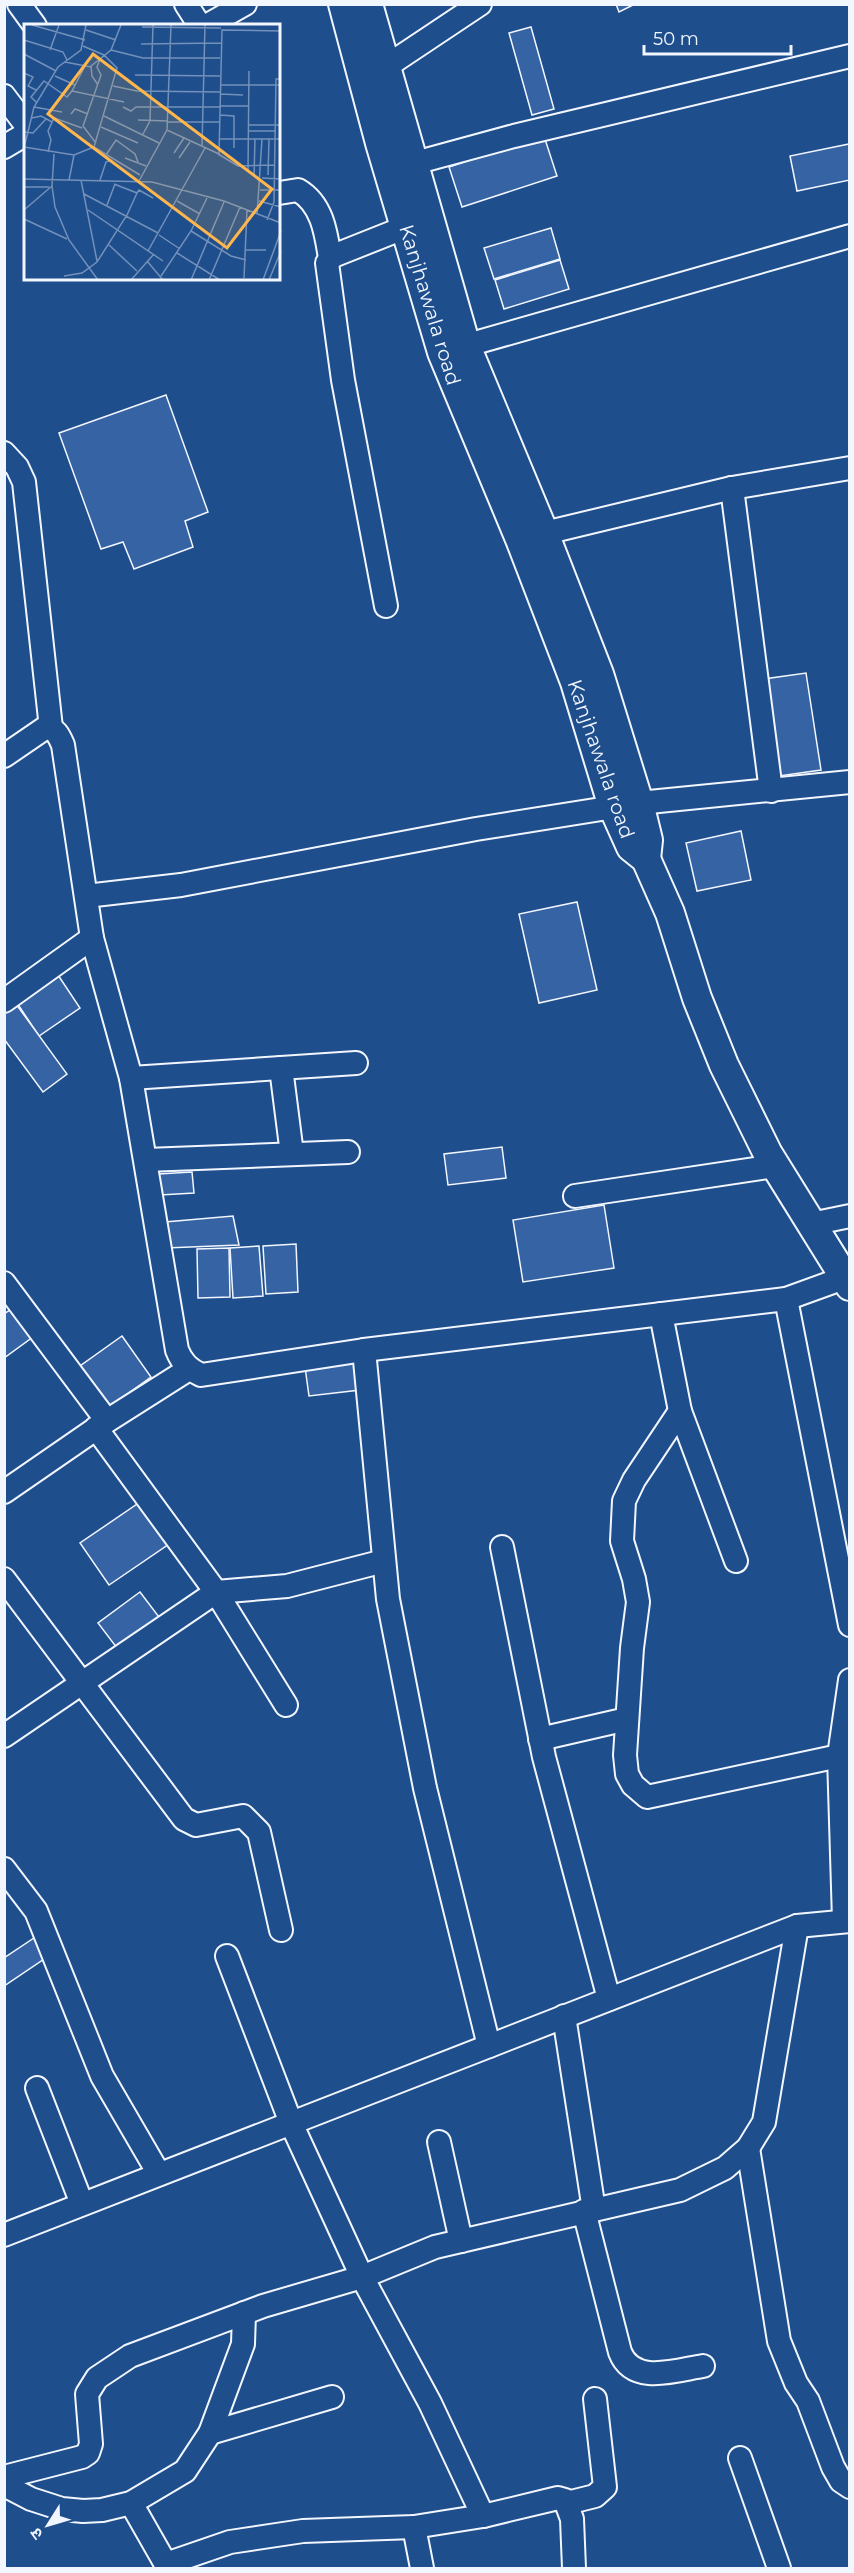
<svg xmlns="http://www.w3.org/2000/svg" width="854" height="2573" font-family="Montserrat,'Noto Sans Devanagari',sans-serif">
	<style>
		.building { fill: #3563a3; stroke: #f2f6ff; stroke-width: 1.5 }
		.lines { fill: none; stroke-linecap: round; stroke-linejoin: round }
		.minor-casing { stroke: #f2f6ff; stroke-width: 26 }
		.major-casing { stroke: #f2f6ff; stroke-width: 32 }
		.minor { stroke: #1f4e8c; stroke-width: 22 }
		.major { stroke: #1f4e8c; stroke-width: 28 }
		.labels { text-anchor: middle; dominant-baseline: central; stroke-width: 4.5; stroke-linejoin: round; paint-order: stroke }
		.street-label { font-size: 20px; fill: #f2f6ff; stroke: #1f4e8c }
		.inset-road { fill: none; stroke: #7391ba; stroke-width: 1.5 }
		.view { fill: #ffb74d; fill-opacity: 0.15; stroke: #ffb74d; stroke-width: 3 }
		.inset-edge { fill: none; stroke: #f2f6ff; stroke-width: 3 }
	</style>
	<rect width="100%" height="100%" fill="#1f4e8c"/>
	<g class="building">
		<path d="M 616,4 L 635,4 L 619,12 Z"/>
		<path d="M 531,27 L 554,109 L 532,115 L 509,33 Z"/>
		<path d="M 544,136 L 557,176 L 462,207 L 449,167 Z"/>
		<path d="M 849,144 L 850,180 L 797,191 L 790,156 Z"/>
		<path d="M 551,228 L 560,259 L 494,279 L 484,248 Z"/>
		<path d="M 560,260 L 569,289 L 504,309 L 495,280 Z"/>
		<path d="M 166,395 L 208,512 L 185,521 L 193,547 L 134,569 L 123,542 L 101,549 L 59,433 Z"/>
		<path d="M 806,673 L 821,770 L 779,776 L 764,679 Z"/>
		<path d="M 741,831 L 751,880 L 697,891 L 686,843 Z"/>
		<path d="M 577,902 L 597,990 L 539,1003 L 519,914 Z"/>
		<path d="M 58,975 L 80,1008 L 39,1036 L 17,1003 Z"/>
		<path d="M 16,1004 L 67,1074 L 43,1092 L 4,1039 L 4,1012 Z"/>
		<path d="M 502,1147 L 506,1178 L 448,1185 L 444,1154 Z"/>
		<path d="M 192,1172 L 194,1193 L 160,1195 L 158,1174 Z"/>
		<path d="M 604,1205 L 614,1268 L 523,1282 L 513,1220 Z"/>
		<path d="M 233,1216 L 239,1245 L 166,1248 L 165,1222 Z"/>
		<path d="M 296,1244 L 298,1292 L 266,1294 L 263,1246 Z"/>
		<path d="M 259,1246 L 263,1296 L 233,1298 L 230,1248 Z"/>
		<path d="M 229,1248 L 230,1297 L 198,1298 L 197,1249 Z"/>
		<path d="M 16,1306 L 37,1334 L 4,1358 L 4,1314 Z"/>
		<path d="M 122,1336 L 151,1377 L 109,1407 L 80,1366 Z"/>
		<path d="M 356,1361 L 360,1390 L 309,1396 L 305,1367 Z"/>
		<path d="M 143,1500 L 172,1542 L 109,1585 L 80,1543 Z"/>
		<path d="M 140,1592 L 159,1617 L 117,1648 L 98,1623 Z"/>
		<path d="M 37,1936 L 50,1955 L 4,1986 L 4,1958 Z"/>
	</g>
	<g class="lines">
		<g class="minor-casing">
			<g id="minor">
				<path d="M 19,4 L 35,26"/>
				<path d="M 186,4 L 200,26"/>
				<path d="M 206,26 L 245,4"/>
				<path d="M 372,76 L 480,4"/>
				<path d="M 4,96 L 26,125"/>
				<path d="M 4,147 L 26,134"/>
				<path d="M 400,167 L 514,136 L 850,56"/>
				<path d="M 279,193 L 298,190 C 322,204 326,232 330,258"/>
				<path d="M 450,350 L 850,236"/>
				<path d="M 4,453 L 17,467 L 24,482 L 51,728"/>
				<path d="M 732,488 L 771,791"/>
				<path d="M 528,537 L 732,488 L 850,468"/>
				<path d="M 386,606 L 343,380 L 327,263 L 333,256 L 406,227"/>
				<path d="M 4,756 L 45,728 C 56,728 59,736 63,745 L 92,938 L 131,1078 L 177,1350 C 182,1363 189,1369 201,1375 L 364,1350 L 786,1299 L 844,1278"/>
				<path d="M 86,896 L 181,885 L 476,829 L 639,803 L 850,782"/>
				<path d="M 4,1001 L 92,938"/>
				<path d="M 281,1068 L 292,1154"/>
				<path d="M 131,1078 L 356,1063"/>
				<path d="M 146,1160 L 348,1152"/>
				<path d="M 575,1196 L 775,1166"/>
				<path d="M 811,1224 L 850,1216"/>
				<path d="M 4,1283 L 107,1421"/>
				<path d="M 786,1299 L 850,1625"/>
				<path d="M 661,1314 L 680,1411 L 736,1561"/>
				<path d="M 364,1350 L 388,1599 L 425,1788 L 489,2046"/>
				<path d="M 680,1411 L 634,1480 L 624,1501 L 622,1541 L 634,1579 L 638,1602 L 632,1648 L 625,1755 L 627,1774 L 633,1785 L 647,1797 L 839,1756"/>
				<path d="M 96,1428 L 216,1592 L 286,1705"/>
				<path d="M 4,1492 L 107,1421 L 189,1369"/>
				<path d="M 502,1547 L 544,1757 L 609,1999"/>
				<path d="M 4,1579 L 184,1819 L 196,1825 L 243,1816 L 259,1832 L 281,1930"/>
				<path d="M 4,1736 L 216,1592 L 287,1586 L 384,1561"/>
				<path d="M 540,1739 L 627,1719"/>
				<path d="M 4,1869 L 36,1911 L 102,2076 L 159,2174"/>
				<path d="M 844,1920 L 839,1756 L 850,1680"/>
				<path d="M 564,2016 L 594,2210"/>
				<path d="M 37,2088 L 82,2204"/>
				<path d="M 439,2142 L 461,2241"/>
				<path d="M 748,2148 L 779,2341 L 796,2383 L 808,2401 L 833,2467 L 841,2481 L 850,2487"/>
				<path d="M 584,2211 L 620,2352 C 633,2386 677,2370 703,2366"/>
				<path d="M 4,2235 L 797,1926 L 850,1921"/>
				<path d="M 210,2433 L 332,2397"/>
				<path d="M 740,2458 L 779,2568"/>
				<path d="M 4,2477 L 82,2457 L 88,2453 L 91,2444 L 87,2394 L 97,2378 L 130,2356 L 263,2306 L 362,2277 L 435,2247 L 680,2190 L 725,2168 L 748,2148 L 764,2122 L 797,1926"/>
				<path d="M 4,2485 L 31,2499 L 62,2509 L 83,2511 L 102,2510 L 131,2503 L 185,2471 L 210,2433 L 243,2344 L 244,2313"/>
				<path d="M 131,2503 L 168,2568"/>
				<path d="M 567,2503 L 595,2496 L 605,2487 L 595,2399"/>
				<path d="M 483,2516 L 558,2498 L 565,2500 L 572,2519 L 574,2568"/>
				<path d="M 414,2527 L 422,2568"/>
				<path d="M 166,2564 L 230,2542 L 303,2531 L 414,2527 L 483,2516 L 430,2403 L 362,2277 L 291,2123 L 227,1956"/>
			</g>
		</g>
		<g class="major-casing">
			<g id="major">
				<path d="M 343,4 L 380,143 L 442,352 L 520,539 L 575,682 L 613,807 L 631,847 L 646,859 L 670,913 L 697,998 L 724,1065 L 768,1154 L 850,1286"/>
				<path d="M 368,4 L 466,346 L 544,533 L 599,674 L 639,803 L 648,840 L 646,859"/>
			</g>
		</g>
		<use href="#minor" class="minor"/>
		<use href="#major" class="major"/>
	</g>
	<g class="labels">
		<g class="street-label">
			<text transform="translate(430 305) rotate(73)">Kanjhawala road</text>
			<text transform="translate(601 759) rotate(71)">Kanjhawala road</text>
		</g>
	</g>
	<g transform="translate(24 24)">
		<rect width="256" height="256" fill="#1f4e8c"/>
		<path class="inset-road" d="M 8,1 L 61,16M 118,3 L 197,4M 62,6 L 92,16M 0,16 L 39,28 L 43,36M 117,20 L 197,19M 26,26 L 35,1M 87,26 L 119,34 L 196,34M 0,30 L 32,47M 41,38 L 67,43M 61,42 L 48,67 L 100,78M 0,49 L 9,53 L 4,62 L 12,66M 111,51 L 196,52M 31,52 L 51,61M 74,61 L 68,52 L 67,42 L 87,26 L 97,1M 196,61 L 257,61M 89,62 L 113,67 L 196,68M 196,70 L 219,71M 13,79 L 7,73 L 20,57 L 43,73 L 48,67M 196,82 L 225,82M 10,83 L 38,88M 99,83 L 107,87 L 112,83 L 196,83M 47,90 L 51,85 L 64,90M 196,91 L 210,92 L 210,124M 80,92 L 135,119M 8,94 L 17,92 L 28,98M 114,96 L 144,97M 144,98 L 195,98M 224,101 L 257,101M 77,103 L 114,119M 143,106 L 147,1M 224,107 L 252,107M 0,108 L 9,109 L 22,95M 119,110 L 126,97 L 129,1M 195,115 L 257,115M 72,119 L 59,102 L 77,51 L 73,43 L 76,35M 178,122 L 181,1M 0,123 L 50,131 L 70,123 L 93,44 L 80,31 L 59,22M 70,123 L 116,151M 0,124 L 10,83 L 34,43 L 57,26 L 62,1M 24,128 L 27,116 L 24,107 L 30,94 L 58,104M 150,129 L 160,114M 194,130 L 214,142 L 251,141M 82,131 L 92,116 L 111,130 L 114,138M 101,134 L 122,142M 155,134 L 166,118M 224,147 L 225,47M 244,151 L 245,115M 230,152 L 231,115M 238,154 L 257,155M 0,155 L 128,158 L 200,177 L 257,199M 45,156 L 50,131M 57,156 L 73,237M 76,156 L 82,138 L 87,136M 115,157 L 143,106 L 195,130 L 198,6 L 257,7M 28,162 L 31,183 L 45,216 L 74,256M 0,163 L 25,163M 236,166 L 257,166M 113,169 L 115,166 L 129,174M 60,170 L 134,209M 153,177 L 176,190M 235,177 L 257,183M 83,181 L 91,160M 0,186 L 28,162 L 30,130M 64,186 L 139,237M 233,191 L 238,115M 0,195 L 43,215M 243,196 L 250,178 L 252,55 L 257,55M 167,207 L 207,232 L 222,236M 135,211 L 156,225M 85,221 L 113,247M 222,226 L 242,226M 124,227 L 181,124M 153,229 L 196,256M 123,237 L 139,256M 40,252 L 58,249 L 73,238 L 103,191 L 113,169 L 90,160M 137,252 L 167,207 L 183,174M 220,254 L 223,186M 107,256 L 130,230M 167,256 L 200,178M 185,256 L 216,183M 239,256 L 257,207M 245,256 L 257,227"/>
		<path class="view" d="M 69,30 L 248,165 L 203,224 L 24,90 Z"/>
		<rect width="256" height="256" class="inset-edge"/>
	</g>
	<rect width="854" height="2573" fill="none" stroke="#f2f6ff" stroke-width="12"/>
	<g transform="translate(48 2525) rotate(233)" stroke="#1f4e8c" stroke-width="4.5" paint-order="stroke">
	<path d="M0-4.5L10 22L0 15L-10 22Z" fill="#f2f6ff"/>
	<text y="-9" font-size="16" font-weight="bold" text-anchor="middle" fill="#f2f6ff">उ</text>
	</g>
	<path d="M644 45v9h147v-9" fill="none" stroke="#f2f6ff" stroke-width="3"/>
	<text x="653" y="45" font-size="18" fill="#f2f6ff" stroke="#1f4e8c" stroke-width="4.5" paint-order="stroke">50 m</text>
</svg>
